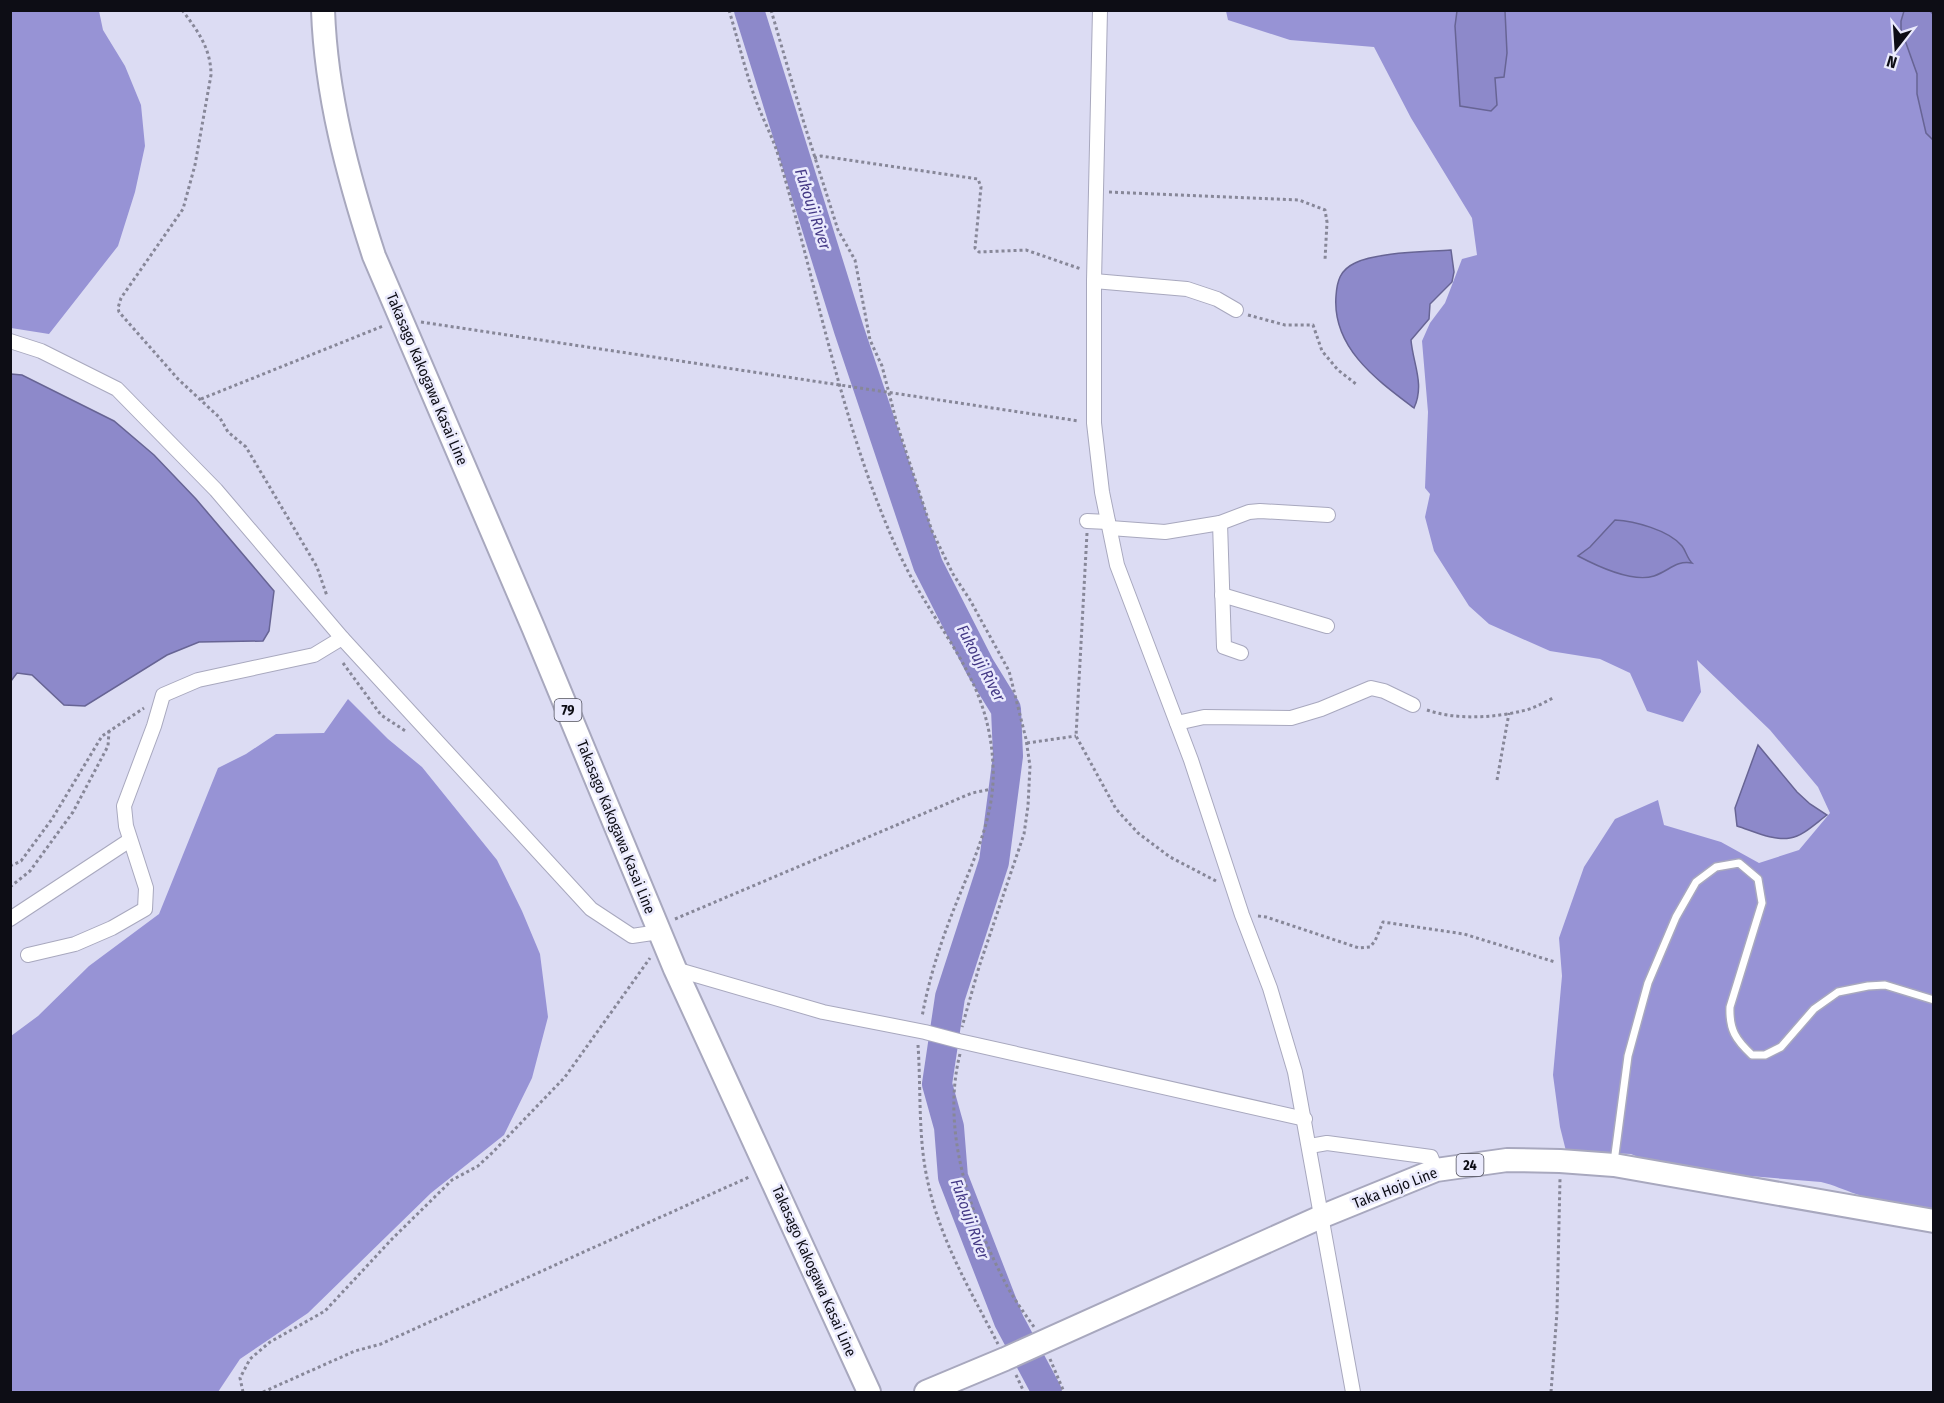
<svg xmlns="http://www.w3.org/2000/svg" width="1944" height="1403" font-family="'Fira Sans Condensed',sans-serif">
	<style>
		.forest { fill: #9793d5 }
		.water { fill: #8d89ca; stroke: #676494; stroke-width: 1.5 }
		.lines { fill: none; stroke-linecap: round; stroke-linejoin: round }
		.river { stroke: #8d89ca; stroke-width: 30 }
		.lane-casing { stroke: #a8a8be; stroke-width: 10 }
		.street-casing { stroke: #a8a8be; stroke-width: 16 }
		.primary-casing { stroke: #a8a8be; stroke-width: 26 }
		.path { stroke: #878798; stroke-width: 3; stroke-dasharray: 3 3; stroke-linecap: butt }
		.lane { stroke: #fff; stroke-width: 7 }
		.street { stroke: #fff; stroke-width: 14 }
		.primary { stroke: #fff; stroke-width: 22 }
		.labels { text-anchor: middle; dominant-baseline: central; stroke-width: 5; stroke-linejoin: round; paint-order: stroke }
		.shield { fill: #eaeafd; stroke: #4f4f5b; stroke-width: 1.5 }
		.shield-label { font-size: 14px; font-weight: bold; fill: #0d0d15 }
		.street-label { font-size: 15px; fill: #0d0d15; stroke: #eaeafd }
		.water-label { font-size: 16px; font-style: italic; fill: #433885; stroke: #eaeafd }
	</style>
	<rect width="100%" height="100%" fill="#dcdcf3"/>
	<g class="forest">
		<path d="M 10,11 L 99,11 L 103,30 L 125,66 L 141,105 L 145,146 L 135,192 L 118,246 L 49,334 L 11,328 Z"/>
		<path d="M 1226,11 L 1933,11 L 1933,1212 C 1908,1207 1881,1203 1856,1194 C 1844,1190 1834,1185 1821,1182 L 1666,1169 L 1631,1154 L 1566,1151 L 1560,1127 L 1553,1075 L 1562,976 L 1559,938 L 1584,867 L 1615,819 L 1658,800 L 1664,825 L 1721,842 L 1759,863 L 1799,850 L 1830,813 L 1818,787 L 1770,730 L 1697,660 L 1701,692 L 1683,722 L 1647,711 L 1630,673 L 1600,659 L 1550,651 L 1489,624 L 1469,606 L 1434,551 L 1425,517 L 1430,494 L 1425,488 L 1428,412 L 1422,341 L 1430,323 L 1445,303 L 1462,259 L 1477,255 L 1472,218 L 1411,118 L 1374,47 L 1290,40 L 1228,20 Z"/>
		<path d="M 348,699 L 388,739 L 422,767 L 497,860 L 522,911 L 540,954 L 548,1017 L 532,1078 L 504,1135 L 431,1193 L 308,1313 L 240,1359 L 218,1392 L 11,1392 L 11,1036 L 38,1016 L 89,966 L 159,914 L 218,768 L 246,754 L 276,734 L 324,733 Z"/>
	</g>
	<g class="water">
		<path d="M 1457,11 L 1505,11 L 1507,53 L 1504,77 L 1495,78 L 1497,105 L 1491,111 L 1460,106 L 1455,26 Z"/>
		<path d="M 1904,11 L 1930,11 L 1933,14 L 1933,140 L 1926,133 L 1917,94 L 1917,74 L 1901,29 L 1901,21 Z"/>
		<path d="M 1451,250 L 1454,272 L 1452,282 L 1430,304 L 1429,319 L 1411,340 C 1413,364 1425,384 1414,408 C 1377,380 1332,348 1336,296 C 1337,281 1340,270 1355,263 C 1377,252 1426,252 1451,250 Z"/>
		<path d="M 11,374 L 22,375 L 114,421 L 154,455 L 196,499 L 274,591 L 269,631 L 263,641 L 199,642 L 167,655 L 85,706 L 64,705 L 32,675 L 17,673 L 11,681 Z"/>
		<path d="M 1615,520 C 1634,521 1669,530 1682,546 C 1686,551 1687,558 1692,563 C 1676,560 1669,571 1654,576 C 1632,583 1597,566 1578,556 L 1590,547 Z"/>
		<path d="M 1758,745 L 1797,792 L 1810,804 L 1827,815 C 1816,823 1803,836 1790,838 C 1773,841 1753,831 1737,826 L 1735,808 Z"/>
	</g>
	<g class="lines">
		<path class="river" d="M 749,10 L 849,330 L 928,565 L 980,667 L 1006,709 L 1008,756 L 994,862 L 950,997 L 937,1084 L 949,1127 L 953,1177 L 1009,1321 L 1047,1392"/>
		<g class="lane-casing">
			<path id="lane" d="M 1614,1162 L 1628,1056 L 1648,983 L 1676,917 L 1696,882 L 1716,867 L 1739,863 L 1758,879 L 1762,903 L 1730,1007 C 1729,1030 1736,1040 1752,1055 L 1765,1055 L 1781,1047 L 1814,1009 L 1838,992 L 1868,986 L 1885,985 L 1934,1000"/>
		</g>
		<g class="street-casing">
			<g id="street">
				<path d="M 1100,10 L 1094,281 L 1094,423 L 1102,492 L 1117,565 L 1191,760 L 1242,915 L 1270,988 L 1295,1072 L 1353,1392"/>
				<path d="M 1094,281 L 1187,289 L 1217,299 L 1236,310"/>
				<path d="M 10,341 L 41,351 L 117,389 L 216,490 L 342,638 L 591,909 L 632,936 L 659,932"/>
				<path d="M 1087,521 L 1108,522"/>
				<path d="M 1220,523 L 1224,647 L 1241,653"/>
				<path d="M 1110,528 L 1165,532 L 1220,523 L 1249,512 L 1260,511 L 1328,515"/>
				<path d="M 1222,595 L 1327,626"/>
				<path d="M 1177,723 L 1204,717 L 1291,718 L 1321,709 L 1371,688 L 1384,691 L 1413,705"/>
				<path d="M 10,919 L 130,840"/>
				<path d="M 28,955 L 75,944 L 112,928 L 145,909 L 146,888 L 126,826 L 124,806 L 154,726 L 163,695 L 198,680 L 314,655 L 342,638"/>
				<path d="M 675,969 L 823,1012 L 925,1032 L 959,1041 L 1305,1119"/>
				<path d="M 1310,1146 L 1327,1143 L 1431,1157 L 1436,1170"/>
			</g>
		</g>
		<g class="primary-casing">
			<g id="primary">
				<path d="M 323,10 C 326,95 348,176 374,256 L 533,627 L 675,969 L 869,1392"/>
				<path d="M 926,1392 L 1005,1359 L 1323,1216 L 1436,1170 L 1507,1160 L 1560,1161 L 1614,1165 L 1934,1221"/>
			</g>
		</g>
		<g class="path">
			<path d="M 182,10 C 198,31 211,49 211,75 L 195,165 L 183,209 L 121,298 L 118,308 L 119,312 L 178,379 L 220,418 L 228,432 L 246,447 L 317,567 L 327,596"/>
			<path d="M 729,10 C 738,40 745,70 755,98 C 762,118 773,137 779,158 C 812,269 834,385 874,493 C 886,525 899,556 916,586 C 952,648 990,690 993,766 C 996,818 970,867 952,914 C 939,947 928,983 922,1017"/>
			<path d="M 771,10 L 804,123 L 838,230 L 855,260 L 870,340 L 882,366 L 897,424 L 932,531 L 953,574 L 970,600 L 1009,671 L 1026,739 L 1030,766 L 1028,806 L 1024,834 L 979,967 L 962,1027"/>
			<path d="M 814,158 L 821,156 L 978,179 L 981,187 L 975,248 L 979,252 L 1026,250 L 1081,269"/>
			<path d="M 1109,192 L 1299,200 L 1325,210 L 1327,222 L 1325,260"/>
			<path d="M 1248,315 L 1285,325 L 1313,325 L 1322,351 L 1338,370 L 1356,384"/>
			<path d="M 421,322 L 1079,421"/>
			<path d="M 201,399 L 383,326"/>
			<path d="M 1087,533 L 1076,736 L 1116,809 L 1138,833 L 1170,857 L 1216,881"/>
			<path d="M 343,663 L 381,715 L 407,732"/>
			<path d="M 1427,710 C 1456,720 1492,718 1522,711 C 1533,709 1543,703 1553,698"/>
			<path d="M 1027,743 L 1076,736"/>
			<path d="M 1497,780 L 1509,713"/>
			<path d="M 10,866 L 21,861 L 52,819 L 102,736 L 144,708"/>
			<path d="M 10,887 L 30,871 L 73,812 L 108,746 L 109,731"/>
			<path d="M 1258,916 L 1266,917 L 1359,948 L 1370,947 L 1375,941 L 1383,922 L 1464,934 L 1555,962"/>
			<path d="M 675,919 L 972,793 L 992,789"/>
			<path d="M 918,1045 C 921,1088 918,1136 927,1178 C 939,1238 970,1290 998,1344"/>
			<path d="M 960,1054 C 940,1132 972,1220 1008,1288 C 1016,1302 1025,1314 1034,1327"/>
			<path d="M 1050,1359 L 1064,1392"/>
			<path d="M 1016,1375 L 1024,1392"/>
			<path d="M 243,1392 L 240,1378 L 250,1359 L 270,1342 L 325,1311 L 392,1239 L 452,1180 L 478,1166 L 493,1152 L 565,1077 L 650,958"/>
			<path d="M 263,1392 L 355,1351 L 381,1344 L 749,1177"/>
			<path d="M 1551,1392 L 1557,1312 L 1560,1179"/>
		</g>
		<use href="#lane" class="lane"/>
		<use href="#street" class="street"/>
		<use href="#primary" class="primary"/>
	</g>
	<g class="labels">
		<g class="shield">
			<rect x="554.5" y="699" width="27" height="22" rx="4.5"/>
			<rect x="1456.5" y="1154" width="27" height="22" rx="4.5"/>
		</g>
		<g class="shield-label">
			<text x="568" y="710">79</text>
			<text x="1470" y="1165">24</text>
		</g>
		<g class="street-label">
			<text transform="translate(427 379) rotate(67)">Takasago Kakogawa Kasai Line</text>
			<text transform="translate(616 827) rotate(68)">Takasago Kakogawa Kasai Line</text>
			<text transform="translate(1395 1188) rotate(-21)">Taka Hojo Line</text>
			<text transform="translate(814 1271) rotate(66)">Takasago Kakogawa Kasai Line</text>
		</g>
		<g class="water-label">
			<text transform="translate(813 209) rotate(72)">Fukouji River</text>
			<text transform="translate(981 663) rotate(62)">Fukouji River</text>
			<text transform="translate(970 1219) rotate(70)">Fukouji River</text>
		</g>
	</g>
	<rect width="1944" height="1403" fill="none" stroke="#0d0d15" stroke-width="24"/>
	<g transform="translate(1896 48) rotate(197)" stroke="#eaeafd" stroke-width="4.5" paint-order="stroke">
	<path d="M0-4.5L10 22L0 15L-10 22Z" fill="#0d0d15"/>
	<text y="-9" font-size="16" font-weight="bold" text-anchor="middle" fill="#0d0d15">N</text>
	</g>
</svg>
